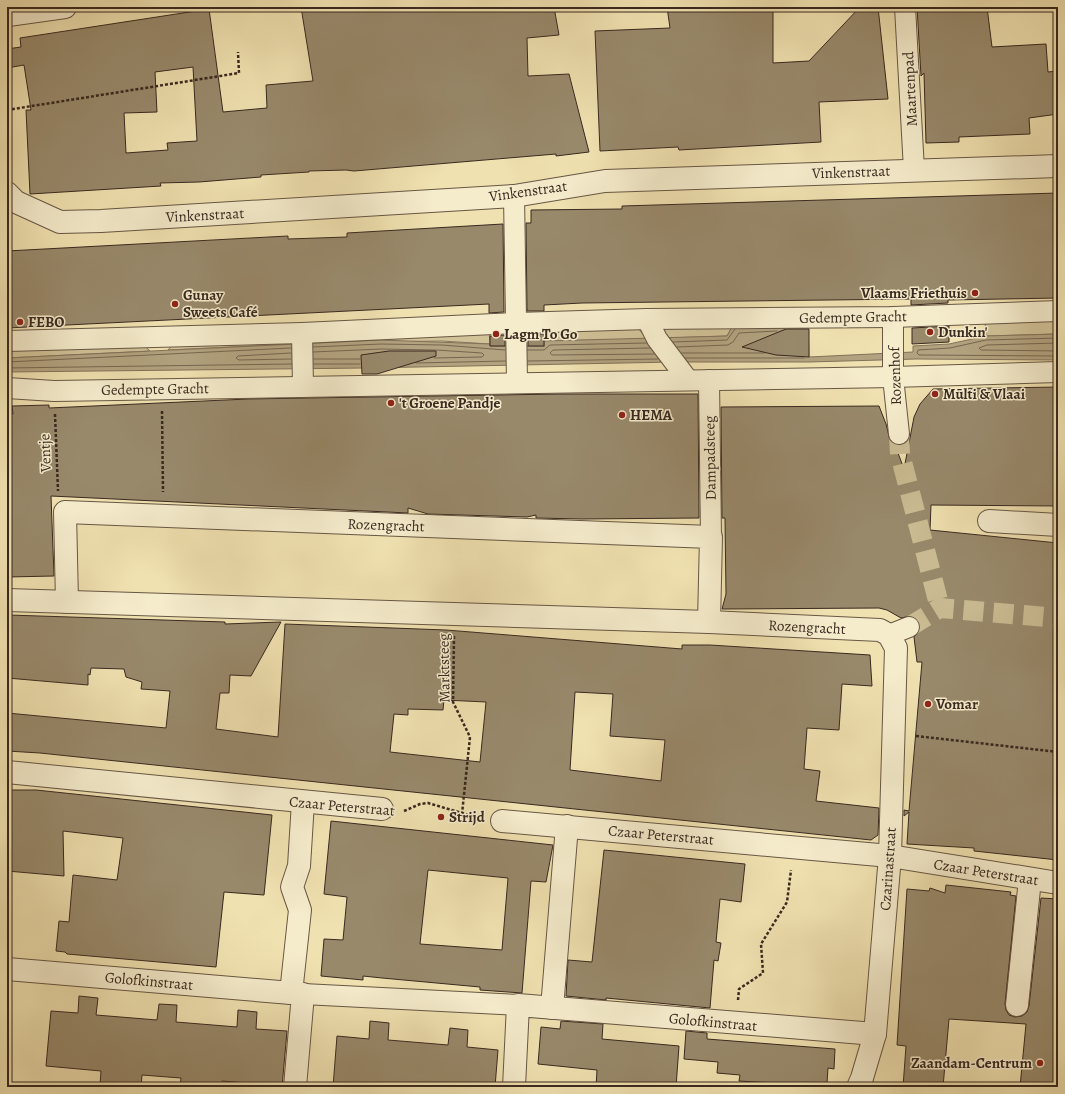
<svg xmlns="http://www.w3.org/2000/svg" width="1065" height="1094" font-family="Alegreya,serif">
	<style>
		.green { fill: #d1c298; stroke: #85765c }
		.water { fill: #b2a27f; stroke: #827259 }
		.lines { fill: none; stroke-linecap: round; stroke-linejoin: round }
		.shore { stroke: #766650; stroke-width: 1 }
		.building { fill: #98896b; stroke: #392920; fill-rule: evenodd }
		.pedestrian-tunnel { stroke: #cbbc93; stroke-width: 20; stroke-dasharray: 20 10; stroke-linecap: butt }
		.pedestrian-casing { stroke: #675744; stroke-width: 22 }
		.minor-casing { stroke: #675744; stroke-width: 24 }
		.tertiary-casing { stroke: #675744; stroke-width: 24 }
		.path { stroke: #392920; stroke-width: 2.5; stroke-dasharray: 3 2; stroke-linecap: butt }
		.pedestrian { stroke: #f5eccc; stroke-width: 20 }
		.minor { stroke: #f5eccc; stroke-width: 22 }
		.tertiary { stroke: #f5eccc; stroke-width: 22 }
		.poi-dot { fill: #8f2418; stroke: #f5eccc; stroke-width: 1.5 }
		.labels { text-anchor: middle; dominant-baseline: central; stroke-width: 3; stroke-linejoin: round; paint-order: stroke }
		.street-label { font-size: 15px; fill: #392920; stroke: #f5eccc }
		.poi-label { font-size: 15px; font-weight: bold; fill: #392920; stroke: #f5eccc; text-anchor: start }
	</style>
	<rect width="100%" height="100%" fill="#f0e1b0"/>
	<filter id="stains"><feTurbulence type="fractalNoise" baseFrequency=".005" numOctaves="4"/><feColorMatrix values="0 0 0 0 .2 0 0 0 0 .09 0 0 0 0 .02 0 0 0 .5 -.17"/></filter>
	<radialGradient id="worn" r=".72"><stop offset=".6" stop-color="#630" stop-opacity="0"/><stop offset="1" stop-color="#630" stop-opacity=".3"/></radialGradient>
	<g class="green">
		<path d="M 1056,320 L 1056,334 L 986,336 L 985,322 Z"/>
		<path d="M 655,325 L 733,325 L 727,336 L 665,338 Z"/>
		<path d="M 544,327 L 637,327 L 647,339 L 544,341 Z"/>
		<path d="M 489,328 L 490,344 L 442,341 L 305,343 L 308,336 Z"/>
		<path d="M 290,337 L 293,344 L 168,350 L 176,341 Z"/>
		<path d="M 141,343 L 150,351 L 7,358 L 7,350 Z"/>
	</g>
	<path class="water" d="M 808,321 L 809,357 L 913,352 L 913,346 L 949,344 L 986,336 L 1058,334 L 1058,360 L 916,359 L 809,362 L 675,362 L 365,368 L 7,372 L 7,358 L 380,340 L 490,344 L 490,346 L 544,346 L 544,341 L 727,336 L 733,325 Z"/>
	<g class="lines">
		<g class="shore">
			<path d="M 1058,338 L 986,340 L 950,348 L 918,350 L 917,353 L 919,355 L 1058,356"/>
			<path d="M 673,342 L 727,340 L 735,329"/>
			<path d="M 1058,343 L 987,345 L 979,348 L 981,350 L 1058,351"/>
			<path d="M 313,347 L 381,344 L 442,345 L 505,350"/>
			<path d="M 677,347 L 728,345 L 733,342 L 739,333 L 777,331"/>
			<path d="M 650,348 L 553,350 L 550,353 L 552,355 L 654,354"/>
			<path d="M 527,350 L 544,350 L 550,345 L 647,343"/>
			<path d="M 313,352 L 381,349 L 435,350"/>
			<path d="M 291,353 L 238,356 L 236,358 L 239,360 L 291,359"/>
			<path d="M 682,353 L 765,353"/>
			<path d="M 434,358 L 482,357 L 484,355 L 482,353 L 436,350"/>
			<path d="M 685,358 L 804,358"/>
			<path d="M 313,359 L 360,359"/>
			<path d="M 528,361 L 658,359"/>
			<path d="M 7,362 L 291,348"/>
			<path d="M 416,363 L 506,361"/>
			<path d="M 314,364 L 360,364"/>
			<path d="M 7,368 L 292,364"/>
		</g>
	</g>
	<g class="building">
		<path d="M 301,7 L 554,7 L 559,35 L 527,38 L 528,76 L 569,74 L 589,152 L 556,156 L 556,154 L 354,171 L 346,170 L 309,171 L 309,172 L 261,175 L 261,177 L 199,182 L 160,183 L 161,186 L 30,194 L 26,110 L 31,110 L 24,65 L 7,68 L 7,49 L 21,47 L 20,38 L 209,9 L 223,112 L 267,108 L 266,85 L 313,81 ZM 193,67 L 197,141 L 167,143 L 168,150 L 126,153 L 124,113 L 157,112 L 155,72 Z"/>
		<path d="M 667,7 L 773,7 L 773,63 L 809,61 L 860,7 L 878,7 L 888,99 L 819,102 L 821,142 L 679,150 L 678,147 L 600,151 L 595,31 L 670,28 Z"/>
		<path d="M 917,7 L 987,7 L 992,47 L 1046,44 L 1048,72 L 1058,71 L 1058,114 L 1029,118 L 1030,134 L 959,137 L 959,142 L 926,143 L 924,73 L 921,76 Z"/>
		<path d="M 1058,193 L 1058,298 L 948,300 L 948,303 L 911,305 L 911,299 L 582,303 L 544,305 L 544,311 L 527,311 L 526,223 L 531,223 L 531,210 L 622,209 L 622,206 Z"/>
		<path d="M 503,224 L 504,312 L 489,313 L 489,304 L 7,328 L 7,251 L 288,236 L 288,239 L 347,237 L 347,233 Z"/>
		<path d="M 949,326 L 949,342 L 912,344 L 912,328 Z"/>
		<path d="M 786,329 L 809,329 L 809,357 L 776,355 L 742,347 Z"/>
		<rect x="528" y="334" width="16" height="12"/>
		<path d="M 505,335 L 505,346 L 490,346 L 490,336 Z"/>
		<path d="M 389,351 L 436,351 L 436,356 L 377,374 L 362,374 L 361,355 Z"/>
		<path d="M 1058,387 L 1058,506 L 931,505 L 930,530 L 1058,543 L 1058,860 L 974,851 L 974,848 L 907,844 L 909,812 L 904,816 L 904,810 L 909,811 L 922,662 L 917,662 L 914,637 L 920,629 L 919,622 L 911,616 L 901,618 L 887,610 L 879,608 L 722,609 L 726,594 L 725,518 L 722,518 L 721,407 L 879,406 L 886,424 L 890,440 L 895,445 L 904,469 L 914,417 L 920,404 L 933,389 Z"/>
		<path d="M 559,394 L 698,394 L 699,518 L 582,519 L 536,518 L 536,515 L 527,517 L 428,514 L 408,508 L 408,513 L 51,496 L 54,576 L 7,577 L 7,414 L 13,414 L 12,406 L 49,405 L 49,408 L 248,399 Z"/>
		<path d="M 8,615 L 225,622 L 225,624 L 281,622 L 251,676 L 230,675 L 229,693 L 220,693 L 216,729 L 278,737 L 285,624 L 446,630 L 682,649 L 682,645 L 710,645 L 870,655 L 872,686 L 842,684 L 839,730 L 807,728 L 804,769 L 820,771 L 816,801 L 879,808 L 878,835 L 871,840 L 40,753 L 7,751 L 7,713 L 166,728 L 170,691 L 141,689 L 142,682 L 126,677 L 124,669 L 91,668 L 90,675 L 88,674 L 88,685 L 7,678 ZM 575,692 L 613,694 L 610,736 L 665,740 L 661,781 L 570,770 ZM 444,700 L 486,702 L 480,762 L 390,752 L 394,714 L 408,715 L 408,709 L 443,710 Z"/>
		<path d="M 7,790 L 36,790 L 272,815 L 264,895 L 224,892 L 216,967 L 67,954 L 65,952 L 56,951 L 59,921 L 69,922 L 73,875 L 117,880 L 123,838 L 63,831 L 64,876 L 7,871 Z"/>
		<path d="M 331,821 L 553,845 L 546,882 L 531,881 L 522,993 L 480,990 L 480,987 L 382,978 L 363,976 L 363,980 L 321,976 L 324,939 L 343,940 L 347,897 L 324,894 ZM 428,870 L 508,878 L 502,950 L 420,944 Z"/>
		<path d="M 604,850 L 745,864 L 741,902 L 720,899 L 716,942 L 721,943 L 718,961 L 714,960 L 710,1008 L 606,998 L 606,1000 L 566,996 L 568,960 L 592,962 Z"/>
		<path d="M 946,885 L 1011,892 L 1010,895 L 1016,896 L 1005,1004 L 1006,1010 L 1009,1015 L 1015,1017 L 1022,1016 L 1027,1012 L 1029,1006 L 1041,898 L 1058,899 L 1058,1087 L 1020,1087 L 1026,1024 L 949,1019 L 943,1087 L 903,1087 L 906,1046 L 897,1045 L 907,889 L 929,891 L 930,888 L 945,893 Z"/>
		<path d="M 79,996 L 98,998 L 96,1015 L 157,1020 L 159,1004 L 177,1005 L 176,1022 L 237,1027 L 238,1010 L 257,1012 L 256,1029 L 287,1031 L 282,1087 L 260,1087 L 260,1084 L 222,1081 L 222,1087 L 180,1087 L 181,1078 L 142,1075 L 141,1087 L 100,1085 L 101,1071 L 46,1066 L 51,1011 L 78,1013 Z"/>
		<path d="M 370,1021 L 389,1023 L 388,1040 L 448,1045 L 450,1028 L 468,1030 L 467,1047 L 498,1050 L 495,1087 L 333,1087 L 337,1036 L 369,1039 Z"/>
		<path d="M 561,1021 L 603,1024 L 602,1039 L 679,1046 L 676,1087 L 596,1087 L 597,1070 L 538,1064 L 541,1027 L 560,1029 Z"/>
		<path d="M 686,1031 L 707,1033 L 707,1039 L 835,1049 L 834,1069 L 828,1068 L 827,1083 L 824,1082 L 823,1086 L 739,1081 L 740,1075 L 717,1073 L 718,1062 L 684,1059 Z"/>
	</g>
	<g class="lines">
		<g class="pedestrian-tunnel">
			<path d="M 899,434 L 900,454 L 940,608"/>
			<path d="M 909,627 L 940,608 L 1058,618"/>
		</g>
		<g class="pedestrian-casing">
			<g id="pedestrian">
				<path d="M 905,7 L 914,170"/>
				<path d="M 514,196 L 517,382"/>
				<path d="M 893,317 L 893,377 L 899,434"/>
				<path d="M 647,319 L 657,339 L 688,380"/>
				<path d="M 302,333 L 303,387"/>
				<path d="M 7,341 L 302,333 L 517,323 L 647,319 L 893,317 L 1058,311"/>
				<path d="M 709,380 L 711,537"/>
				<path d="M 7,388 L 54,391 L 893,377 L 1058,372"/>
				<path d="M 889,635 L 909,627"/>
				<path d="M 303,994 L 518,1005"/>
			</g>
		</g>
		<g class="minor-casing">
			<g id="minor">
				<path d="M 7,7 L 8,15 L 65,7"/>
				<path d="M 989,521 L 1058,525"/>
				<path d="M 7,600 L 709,622 L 880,630 L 889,635 L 896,648 L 890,856 L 875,1034 L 862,1078 L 858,1087"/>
				<path d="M 67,602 L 65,512 L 711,537 L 709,622"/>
				<path d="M 7,772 L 382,809"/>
				<path d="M 502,821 L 890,856 L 1058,883"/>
				<path d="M 7,969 L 303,994 L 295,1087"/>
				<path d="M 291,993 L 300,910 L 292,887 L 299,866 L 303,802"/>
				<path d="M 1017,1005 L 1030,879"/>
				<path d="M 552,1008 L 567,826"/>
				<path d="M 514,1087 L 518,1005 L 875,1034"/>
			</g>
		</g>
		<g class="tertiary-casing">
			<path id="tertiary" d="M 7,193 L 16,202 L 60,222 L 101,221 L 514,196 L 605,181 L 1058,166"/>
		</g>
		<g class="path">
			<path d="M 7,110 L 239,73 L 238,52"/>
			<path d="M 162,411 L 163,492"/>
			<path d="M 55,414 L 58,491"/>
			<path d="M 454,636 L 453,702 L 470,737 L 462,814"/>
			<path d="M 916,736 L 1058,752"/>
			<path d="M 404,811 L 420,804 L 428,803 L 479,818"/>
			<path d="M 738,1000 L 739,989 L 763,973 L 761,944 L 787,902 L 791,870"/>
		</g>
		<use href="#pedestrian" class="pedestrian"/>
		<use href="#minor" class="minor"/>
		<use href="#tertiary" class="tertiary"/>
	</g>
	<g class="poi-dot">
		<circle cx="975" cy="293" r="4"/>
		<circle cx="175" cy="304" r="4"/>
		<circle cx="20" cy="322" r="4"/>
		<circle cx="930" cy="332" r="4"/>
		<circle cx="496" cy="334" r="4"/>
		<circle cx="935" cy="394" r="4"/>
		<circle cx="391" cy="403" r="4"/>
		<circle cx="622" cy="415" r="4"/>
		<circle cx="928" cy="704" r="4"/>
		<circle cx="441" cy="817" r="4"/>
		<circle cx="1040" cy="1063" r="4"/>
	</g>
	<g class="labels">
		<g class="street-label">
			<text transform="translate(910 89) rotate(-93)">Maartenpad</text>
			<text transform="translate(851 172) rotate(-2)">Vinkenstraat</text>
			<text transform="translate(528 191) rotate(-8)">Vinkenstraat</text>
			<text transform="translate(205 215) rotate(-3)">Vinkenstraat</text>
			<text transform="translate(853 317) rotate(-1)">Gedempte Gracht</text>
			<text transform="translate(895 376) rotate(-92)">Rozenhof</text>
			<text transform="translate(155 389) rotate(-1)">Gedempte Gracht</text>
			<text transform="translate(45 453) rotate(-92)">Ventje</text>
			<text transform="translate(710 458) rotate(-91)">Dampadsteeg</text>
			<text transform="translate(386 525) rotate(2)">Rozengracht</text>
			<text transform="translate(807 627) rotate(3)">Rozengracht</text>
			<text transform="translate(444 668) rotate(-91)">Marktsteeg</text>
			<text transform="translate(342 806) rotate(5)">Czaar Peterstraat</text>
			<text transform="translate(661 835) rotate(5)">Czaar Peterstraat</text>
			<text transform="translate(888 869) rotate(-86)">Czarinastraat</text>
			<text transform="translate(986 872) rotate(9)">Czaar Peterstraat</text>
			<text transform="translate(149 981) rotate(5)">Golofkinstraat</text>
			<text transform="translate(713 1022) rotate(5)">Golofkinstraat</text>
		</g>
		<g class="poi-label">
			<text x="967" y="293" text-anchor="end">Vlaams Friethuis</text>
			<text x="183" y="295">Gunay<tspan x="183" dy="17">Sweets Café</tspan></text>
			<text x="28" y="322">FEBO</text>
			<text x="938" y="332">Dunkin'</text>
			<text x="504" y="334">Lagm To Go</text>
			<text x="943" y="394">Mūlti &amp; Vlaai</text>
			<text x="399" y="403">'t Groene Pandje</text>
			<text x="630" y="415">HEMA</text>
			<text x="936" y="704">Vomar</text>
			<text x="449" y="817">Strijd</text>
			<text x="1032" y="1063" text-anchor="end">Zaandam-Centrum</text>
		</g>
	</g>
	<rect width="1065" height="1094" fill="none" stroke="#f0e1b0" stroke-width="24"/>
	<rect x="8" y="8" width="1049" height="1078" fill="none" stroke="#392920" stroke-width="2"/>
	<rect x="12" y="12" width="1041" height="1070" fill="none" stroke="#392920"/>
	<rect width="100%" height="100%" filter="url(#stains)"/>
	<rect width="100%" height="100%" fill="url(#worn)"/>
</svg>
